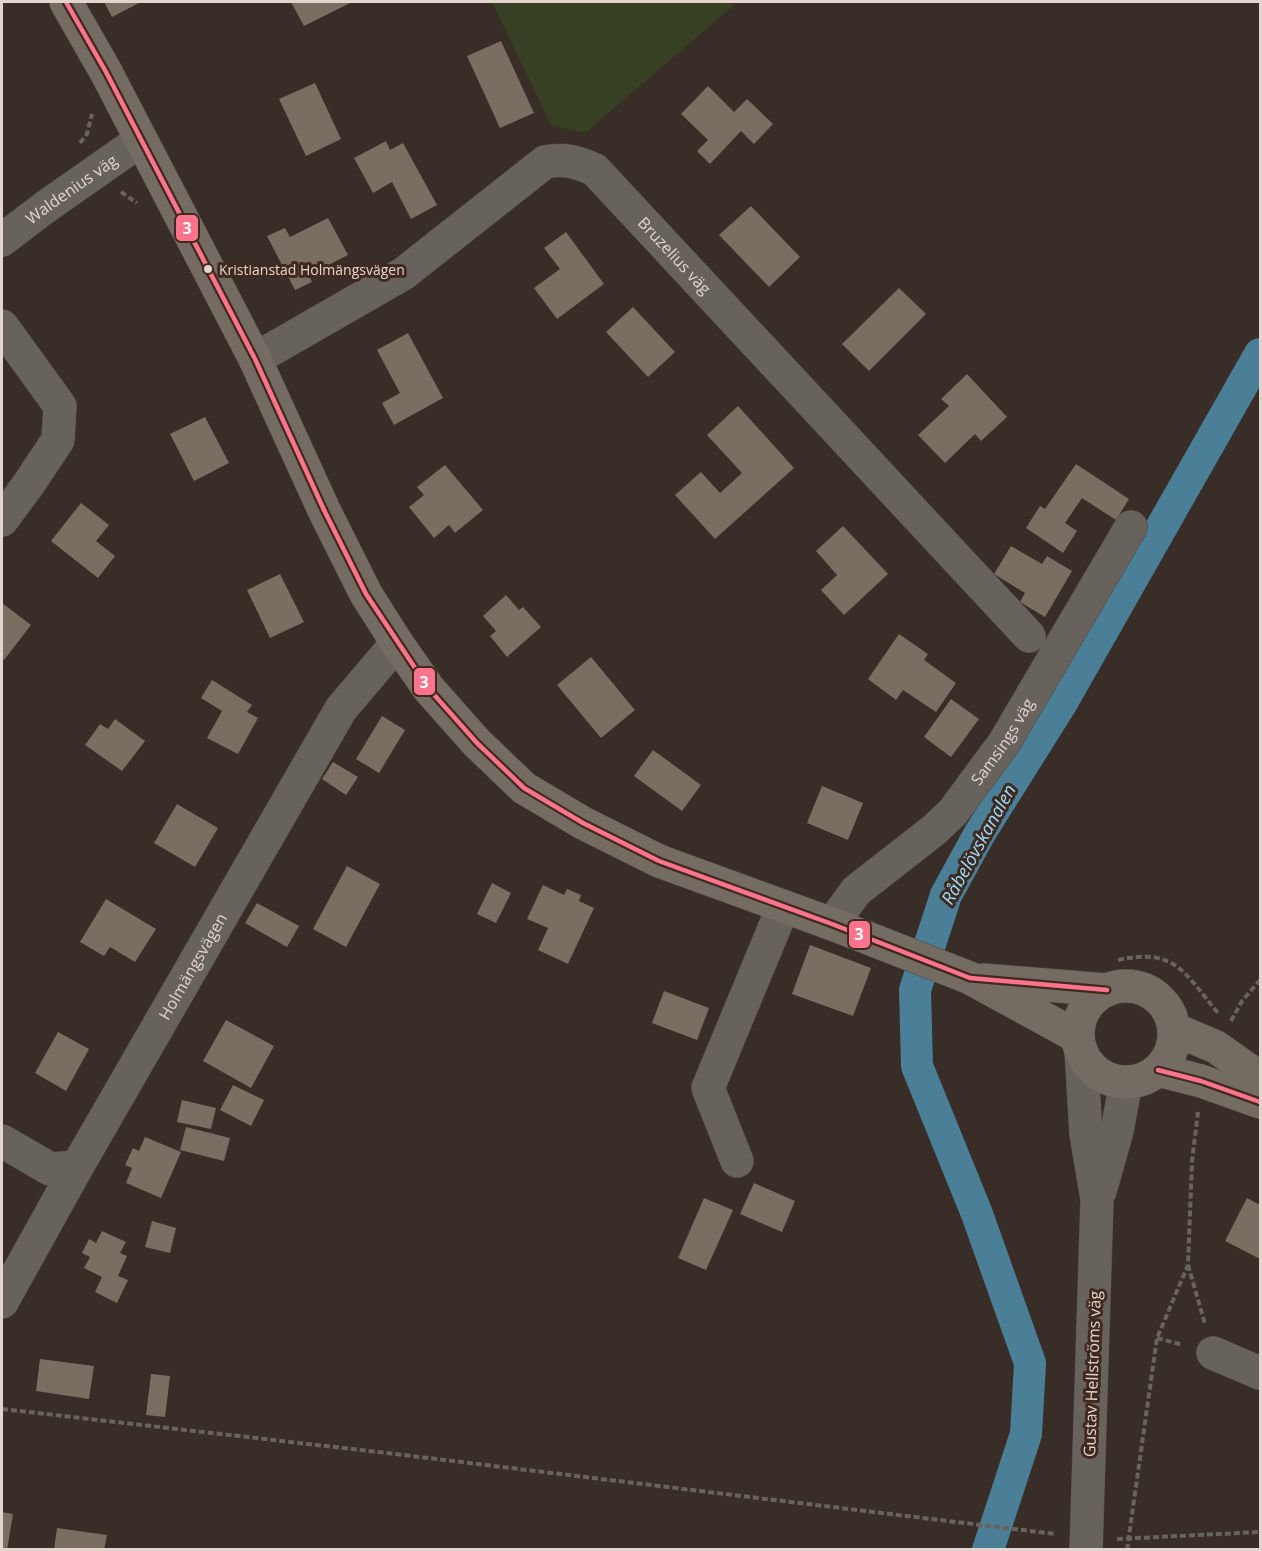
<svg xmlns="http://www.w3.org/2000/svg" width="1262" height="1551" font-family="'Open Sans',sans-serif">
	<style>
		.green { fill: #384024 }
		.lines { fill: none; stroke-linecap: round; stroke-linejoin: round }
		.canal { stroke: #4a7f97; stroke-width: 32 }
		.building { fill: #7a6d62 }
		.minor-casing { stroke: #534943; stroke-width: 34 }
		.major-casing { stroke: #534943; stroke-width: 34 }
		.path { stroke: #69635d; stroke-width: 4; stroke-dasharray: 6 3; stroke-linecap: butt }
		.minor { stroke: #68625c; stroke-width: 33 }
		.major { stroke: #746b62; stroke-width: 33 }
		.bus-1-casing { stroke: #402a20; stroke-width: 9 }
		.bus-1 { stroke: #fc738d; stroke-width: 4.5 }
		.bus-dot { fill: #e3d4ce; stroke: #402a20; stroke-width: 2 }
		.labels { text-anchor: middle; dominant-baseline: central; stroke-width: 6; stroke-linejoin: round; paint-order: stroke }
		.bus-label { font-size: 14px; fill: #e3d4ce; stroke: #402a20; text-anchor: start }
		.street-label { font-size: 16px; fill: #e3d4ce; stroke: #402a20 }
		.water-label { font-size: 18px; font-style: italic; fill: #98ddfe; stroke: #402a20 }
		.line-badge { stroke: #402a20; stroke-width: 2 }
		.badge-label { font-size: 16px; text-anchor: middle; font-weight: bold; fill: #fff }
	</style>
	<rect width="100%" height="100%" fill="#392d27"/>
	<path class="green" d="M 492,2 L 729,2 L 734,5 L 585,133 L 551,125 Z"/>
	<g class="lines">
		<path class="canal" d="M 988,1550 L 1026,1434 L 1030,1363 L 977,1214 L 917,1066 L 915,990 L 946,895 L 980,833 L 1061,704 L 1260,354"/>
	</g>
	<g class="building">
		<path d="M 104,2 L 141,2 L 112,17 Z"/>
		<path d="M 291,2 L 352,2 L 304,26 Z"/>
		<path d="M 501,41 L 534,113 L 500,128 L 467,56 Z"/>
		<path d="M 315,83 L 341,139 L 306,156 L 279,99 Z"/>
		<path d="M 708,86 L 734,112 L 747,99 L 773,124 L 754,144 L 741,131 L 710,164 L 697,151 L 708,140 L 681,114 Z"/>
		<path d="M 386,141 L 390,150 L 403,143 L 437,205 L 411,219 L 392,182 L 373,193 L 354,158 Z"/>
		<path d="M 751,206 L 800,257 L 769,287 L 719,235 Z"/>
		<path d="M 328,218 L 348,255 L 309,275 L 312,282 L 295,290 L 267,236 L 285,228 L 290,237 Z"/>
		<path d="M 566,232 L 604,284 L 557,319 L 534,288 L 560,269 L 544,248 Z"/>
		<path d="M 899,288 L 926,314 L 869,371 L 842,344 Z"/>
		<path d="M 633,307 L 675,352 L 648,377 L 606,332 Z"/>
		<path d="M 408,333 L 443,398 L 394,425 L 382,403 L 400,393 L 377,350 Z"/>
		<path d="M 967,374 L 1007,417 L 981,441 L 975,434 L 945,463 L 918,435 L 949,406 L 941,399 Z"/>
		<path d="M 738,406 L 794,468 L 715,539 L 675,495 L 701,472 L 720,493 L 742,473 L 707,435 Z"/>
		<path d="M 205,417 L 229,463 L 194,481 L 170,434 Z"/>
		<path d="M 1076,464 L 1129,499 L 1116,520 L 1082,498 L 1065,523 L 1077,531 L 1063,553 L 1026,528 L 1040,506 L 1045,509 Z"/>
		<path d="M 445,465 L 483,510 L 455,533 L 449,525 L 434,538 L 409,507 L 424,495 L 417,487 Z"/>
		<path d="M 81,503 L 109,525 L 96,541 L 115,556 L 98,578 L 51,541 Z"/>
		<path d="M 843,526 L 888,574 L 844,615 L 821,590 L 837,575 L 816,551 Z"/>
		<path d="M 1011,546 L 1042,564 L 1047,556 L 1072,571 L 1045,617 L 1020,602 L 1025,593 L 994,574 Z"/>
		<path d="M 280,574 L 304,622 L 270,638 L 247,590 Z"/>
		<path d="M 506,595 L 519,610 L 523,607 L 541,627 L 507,657 L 490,636 L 496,631 L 483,616 Z"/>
		<path d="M 2,603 L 31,625 L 4,660 L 2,659 Z"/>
		<path d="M 899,634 L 928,654 L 924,660 L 956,683 L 936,712 L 903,690 L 896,700 L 868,679 Z"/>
		<path d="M 591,657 L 635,710 L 601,738 L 557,685 Z"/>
		<path d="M 212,680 L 252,705 L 247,712 L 258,718 L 238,754 L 207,738 L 222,711 L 201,698 Z"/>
		<path d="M 951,699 L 979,719 L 951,757 L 924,737 Z"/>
		<path d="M 382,716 L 405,730 L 379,773 L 356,759 Z"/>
		<path d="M 115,719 L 145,741 L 122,771 L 85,745 L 100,724 L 108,729 Z"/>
		<path d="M 653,750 L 701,785 L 682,811 L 634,776 Z"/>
		<path d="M 333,762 L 358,777 L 346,795 L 322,779 Z"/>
		<path d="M 822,786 L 863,803 L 848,840 L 807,823 Z"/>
		<path d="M 177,804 L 218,828 L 195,867 L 154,843 Z"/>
		<path d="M 347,866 L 380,884 L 346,947 L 313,929 Z"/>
		<path d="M 492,883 L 511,893 L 496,923 L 477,914 Z"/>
		<path d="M 543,885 L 564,895 L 567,889 L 581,895 L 579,901 L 594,908 L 568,964 L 538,950 L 548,928 L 527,919 Z"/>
		<path d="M 106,899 L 156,929 L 135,962 L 110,947 L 104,956 L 80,942 Z"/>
		<path d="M 257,903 L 299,926 L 287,947 L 245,923 Z"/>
		<path d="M 810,945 L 871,968 L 853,1016 L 792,994 Z"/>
		<path d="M 664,991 L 709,1008 L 697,1040 L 652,1023 Z"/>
		<path d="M 226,1020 L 274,1046 L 251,1088 L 203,1061 Z"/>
		<path d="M 58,1032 L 89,1049 L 66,1091 L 35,1073 Z"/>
		<path d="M 233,1085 L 264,1100 L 251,1126 L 220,1110 Z"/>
		<path d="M 182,1100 L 216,1108 L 211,1129 L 177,1122 Z"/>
		<path d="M 186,1127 L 230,1138 L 224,1161 L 180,1150 Z"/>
		<path d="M 145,1137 L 181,1152 L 161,1198 L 126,1183 L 132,1168 L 125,1165 L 133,1148 L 139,1151 Z"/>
		<path d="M 754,1183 L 795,1201 L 782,1232 L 740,1214 Z"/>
		<path d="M 704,1198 L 733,1210 L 706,1270 L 678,1258 Z"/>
		<path d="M 1247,1198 L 1260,1205 L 1260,1259 L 1225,1241 Z"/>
		<path d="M 152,1221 L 176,1228 L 170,1253 L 145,1247 Z"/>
		<path d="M 102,1231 L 126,1242 L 120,1253 L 127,1256 L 118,1276 L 128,1280 L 117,1303 L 95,1292 L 102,1277 L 84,1268 L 90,1257 L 82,1253 L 89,1239 L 96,1243 Z"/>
		<path d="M 40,1359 L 94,1366 L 89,1399 L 36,1391 Z"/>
		<path d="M 151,1374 L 170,1376 L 165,1417 L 146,1415 Z"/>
		<path d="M 2,1512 L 13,1514 L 7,1550 L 2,1550 Z"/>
		<path d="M 57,1528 L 107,1535 L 104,1550 L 54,1550 Z"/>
	</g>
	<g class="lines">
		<g class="minor-casing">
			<g id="minor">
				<path id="s1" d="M 2,240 L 44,208 L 141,140"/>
				<path d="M 2,326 L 60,406 L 58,440 L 28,485 L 2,520"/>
				<path id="s2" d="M 255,359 L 403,274 L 545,162 C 564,158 578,162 595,170 L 1029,636"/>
				<path id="s3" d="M 832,924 L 856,891 L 934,830 L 953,812 L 1004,743 L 1131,527"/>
				<path d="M 1081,1050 L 1086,1134 L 1097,1199 L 1086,1550"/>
				<path d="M 2,1141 L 50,1169 L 77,1167"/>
				<path d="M 737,1161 L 708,1088 L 783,907"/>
				<path d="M 1100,1191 L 1117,1131 L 1126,1082"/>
				<path id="s4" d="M 2,1302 L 77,1167 L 341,709 L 397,643"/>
				<path d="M 1213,1353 L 1260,1373"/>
			</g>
		</g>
		<g class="major-casing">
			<g id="major">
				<path d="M 66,2 L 106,72 L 255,359 L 324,510 L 366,594 L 397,643 L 429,689 L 477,743 L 524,788 L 583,823 L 659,861 L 832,924 L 970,978 L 1078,1037"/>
				<path d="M 984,980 L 1107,990"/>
				<circle cx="1126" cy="1034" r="48"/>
				<path d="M 1174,1029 L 1216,1047 L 1260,1078"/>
				<path d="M 1158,1070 L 1201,1081 L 1260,1102"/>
			</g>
		</g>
		<g class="path">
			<path d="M 80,143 L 87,134 L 92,114"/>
			<path d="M 121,192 L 137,203"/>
			<path d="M 1118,960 C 1176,947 1185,974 1218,1013"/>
			<path d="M 1231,1021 L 1242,1001 L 1260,980"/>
			<path d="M 1188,1265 L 1205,1324"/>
			<path d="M 1157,1338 L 1183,1345"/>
			<path d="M 2,1409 L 387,1453 L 1055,1534"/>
			<path d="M 1117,1539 L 1260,1532"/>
			<path d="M 1127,1550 L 1157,1338 L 1188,1265 L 1192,1161 L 1198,1112"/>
		</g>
		<use href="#minor" class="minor"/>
		<use href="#major" class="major"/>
		<g class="bus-1-casing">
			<g id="bus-1">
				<path d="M 66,2 L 106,72 L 255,359 L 324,510 L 366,594 L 429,689 L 477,743 L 524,788 L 583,823 L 659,861 L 832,924 L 970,978 L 1107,990"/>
				<path d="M 1158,1070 L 1201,1081 L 1260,1102"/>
			</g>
		</g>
		<use href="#bus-1" class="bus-1"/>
	</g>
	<circle class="bus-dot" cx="208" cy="269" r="5"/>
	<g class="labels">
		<g class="bus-label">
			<text x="219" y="269">Kristianstad Holmängsvägen</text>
		</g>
		<g class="street-label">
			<text stroke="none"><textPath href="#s1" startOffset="86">Waldenius väg</textPath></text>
			<text stroke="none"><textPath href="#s2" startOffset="520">Bruzelius väg</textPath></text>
			<text stroke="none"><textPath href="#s3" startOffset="252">Samsings väg</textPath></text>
			<text stroke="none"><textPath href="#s4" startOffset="386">Holmängsvägen</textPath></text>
			<text transform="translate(1092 1374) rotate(-88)">Gustav Hellströms väg</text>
		</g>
		<g class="water-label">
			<text transform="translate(978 844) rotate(-61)">Råbelövskanalen</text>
		</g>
	</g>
	<g class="line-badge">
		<rect x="175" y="214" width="24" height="28" rx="6" fill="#fc738d"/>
		<rect x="413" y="667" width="23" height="29" rx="6" fill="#fc738d"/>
		<rect x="848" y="920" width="23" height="29" rx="6" fill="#fc738d"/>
	</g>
	<g class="badge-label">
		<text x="187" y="234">3</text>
		<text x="424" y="688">3</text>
		<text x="859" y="940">3</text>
	</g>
	<rect width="1262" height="1551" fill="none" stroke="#e3d4ce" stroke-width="6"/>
</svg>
